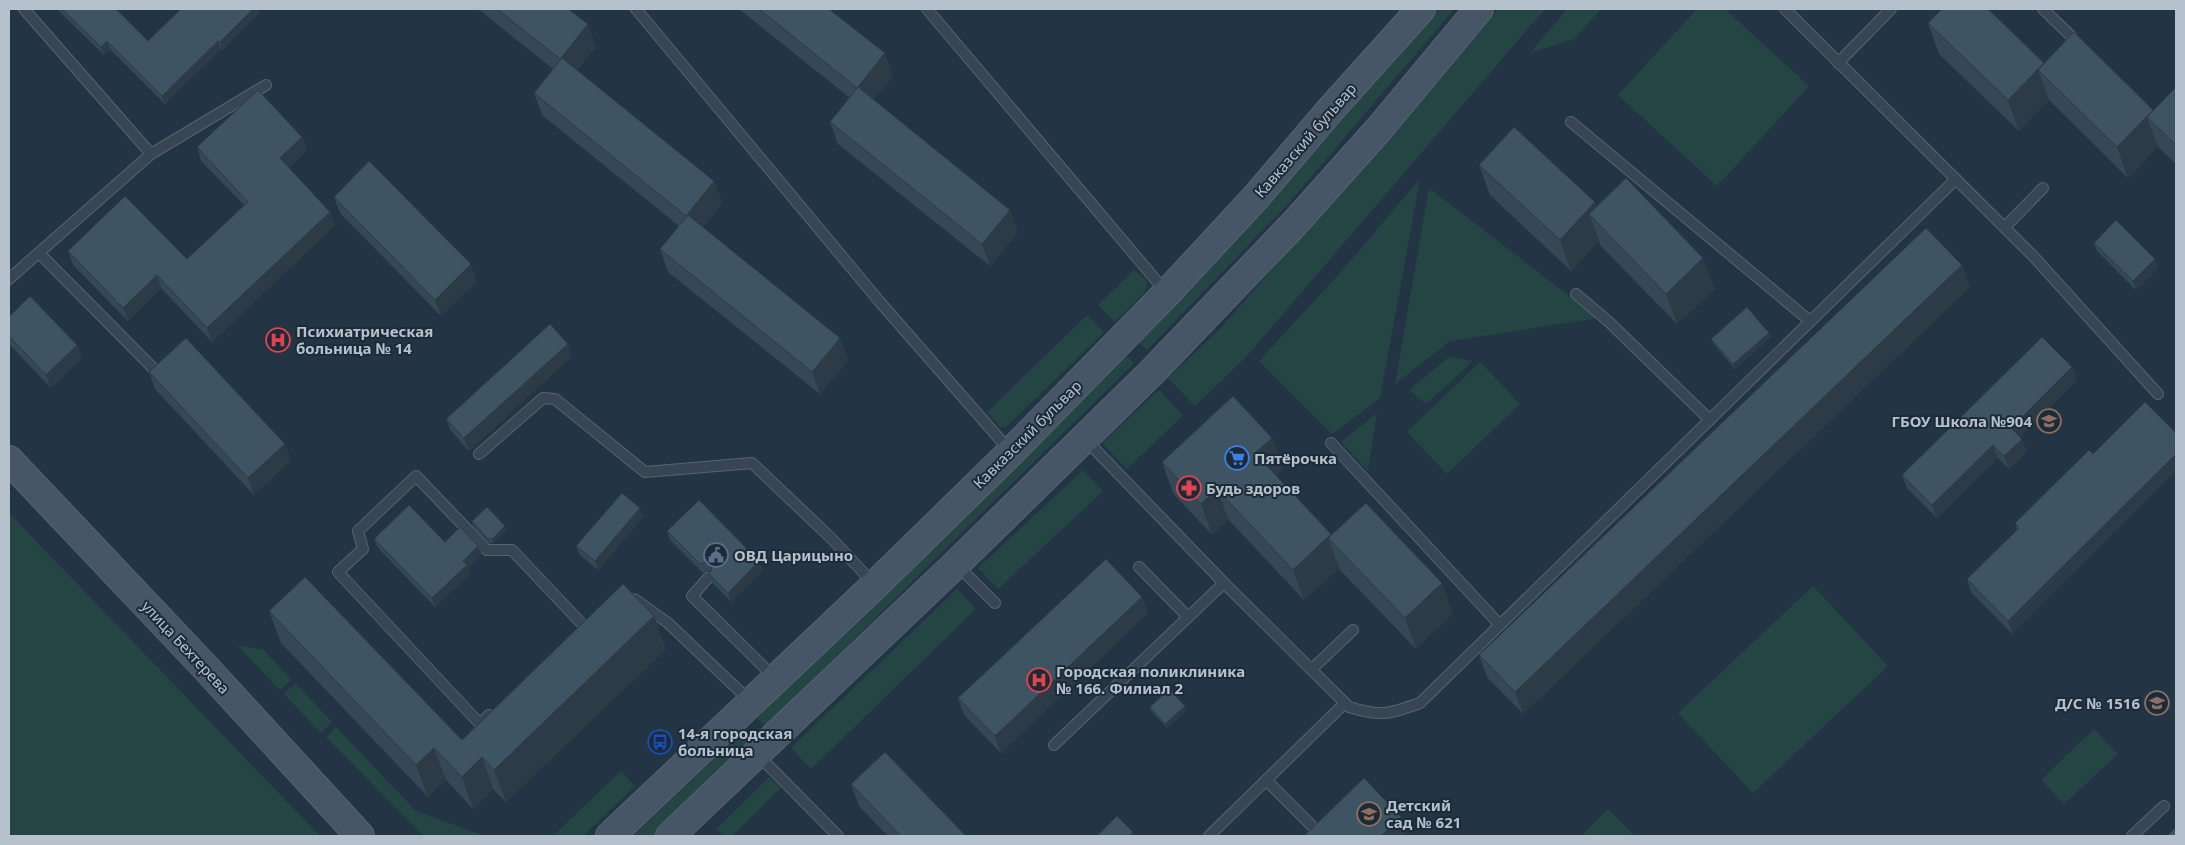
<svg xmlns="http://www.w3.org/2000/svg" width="2185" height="845" font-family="'Noto Sans',sans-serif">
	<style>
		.green { fill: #254545 }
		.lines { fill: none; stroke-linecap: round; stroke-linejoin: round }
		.lane-casing { stroke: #566471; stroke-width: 12 }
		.secondary-casing { stroke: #566471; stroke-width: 30 }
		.lane { stroke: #384653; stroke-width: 10 }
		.secondary { stroke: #465667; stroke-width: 28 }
		.wall { fill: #364855 }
		.shaded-wall { fill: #2c3b45 }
		.building { fill: #3f5463; stroke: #2c3b45 }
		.labels { text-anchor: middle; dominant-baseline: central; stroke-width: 4; stroke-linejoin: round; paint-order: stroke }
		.street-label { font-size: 15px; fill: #b5c1cd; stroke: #1d2b39 }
		.poi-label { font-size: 15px; font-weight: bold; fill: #b5c1cd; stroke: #1d2b39; text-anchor: start }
	</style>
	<rect width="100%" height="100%" fill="#233544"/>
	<g class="green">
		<path d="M 1433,9 L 1454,9 L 1287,205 L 1147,350 L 1136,339 L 1248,226 Z"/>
		<path d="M 1498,9 L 1545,9 L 1246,357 L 1195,406 L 1168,378 L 1220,329 Z"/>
		<path d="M 1567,9 L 1601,9 L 1574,39 L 1530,53 Z"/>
		<path d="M 1697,9 L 1725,9 L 1809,86 L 1717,186 L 1618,95 Z"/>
		<path d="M 1420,179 L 1380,398 L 1332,434 L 1259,361 L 1339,274 Z"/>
		<path d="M 1429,188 L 1598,318 L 1450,341 L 1395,384 Z"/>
		<path d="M 1134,270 L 1147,281 L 1146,291 L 1115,322 L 1098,305 Z"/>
		<path d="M 1087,315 L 1104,332 L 1006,427 L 1001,428 L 987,412 Z"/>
		<path d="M 1123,353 L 1134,363 L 766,726 L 757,718 Z"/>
		<path d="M 1449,357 L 1473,361 L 1426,404 L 1409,390 Z"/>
		<path d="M 1480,362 L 1520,404 L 1447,474 L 1407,432 Z"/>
		<path d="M 1159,390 L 1183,415 L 1127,469 L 1102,443 Z"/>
		<path d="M 1377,413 L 1368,471 L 1341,442 Z"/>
		<path d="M 1083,470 L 1103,491 L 998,589 L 978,568 Z"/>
		<path d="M 9,513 L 320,836 L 9,836 Z"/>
		<path d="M 1813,586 L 1888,666 L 1753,793 L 1678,713 Z"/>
		<path d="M 957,589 L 976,609 L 811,769 L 791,748 Z"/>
		<path d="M 237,645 L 264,650 L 291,680 L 280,690 Z"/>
		<path d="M 295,683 L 332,722 L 321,733 L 284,694 Z"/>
		<path d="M 336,727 L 416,811 L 485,836 L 424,836 L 326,737 Z"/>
		<path d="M 2094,729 L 2118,754 L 2064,804 L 2041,780 Z"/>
		<path d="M 744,730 L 753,739 L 655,836 L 633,836 Z"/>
		<path d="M 621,771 L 635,786 L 583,836 L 553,836 Z"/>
		<path d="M 769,777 L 781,788 L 732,836 L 724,836 L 716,829 Z"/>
		<path d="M 1608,809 L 1635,836 L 1587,836 L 1584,833 Z"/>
	</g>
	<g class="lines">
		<g class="lane-casing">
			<g id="lane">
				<path d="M 24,9 L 151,154"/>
				<path d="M 636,9 L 879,301 L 1010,451"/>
				<path d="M 927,9 L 1166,292"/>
				<path d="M 1785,9 L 2034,257 L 2158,394"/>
				<path d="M 2043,9 L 2071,36"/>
				<path d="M 1838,63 L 1891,9"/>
				<path d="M 1571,122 L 1810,321"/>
				<path d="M 2005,227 L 2043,188"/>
				<path d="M 39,253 L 153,368"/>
				<path d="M 9,279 L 151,154 L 266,85"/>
				<path d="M 1576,294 L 1609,322 L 1710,420"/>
				<path d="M 1085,439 L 1224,583 L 1349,707 C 1381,717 1390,714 1420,703 L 1956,179"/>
				<path d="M 1331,443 L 1500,625"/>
				<path d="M 479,454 L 543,398 L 555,399 L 645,472 L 752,463 L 831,538 L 874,584"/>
				<path d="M 956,564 L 995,603"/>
				<path d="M 1139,567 L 1188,617"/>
				<path d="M 708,578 L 692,596 L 775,678"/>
				<path d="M 630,599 L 636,600 L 668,623 L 751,702"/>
				<path d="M 1312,669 L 1353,630"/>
				<path d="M 489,715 L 480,724 L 338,572 L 363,549 L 358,531 L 416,476 L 487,550 L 512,550 L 583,625"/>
				<path d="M 1054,745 L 1224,583"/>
				<path d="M 757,754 L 838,836"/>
				<path d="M 1266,780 L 1312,826"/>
				<path d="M 1209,836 L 1345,703"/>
				<path d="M 2132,836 L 2164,806"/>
			</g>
		</g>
		<g class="secondary-casing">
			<g id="secondary">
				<path d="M 9,460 L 205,667 L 360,836"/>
				<path d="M 610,836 L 875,585 L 1011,452 L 1167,293 L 1256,197 L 1331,109 L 1421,9"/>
				<path d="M 670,836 L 956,564 L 1152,372 L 1294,224 L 1379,129 L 1479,9"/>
			</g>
		</g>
		<use href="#lane" class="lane"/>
		<use href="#secondary" class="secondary"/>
	</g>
	<g class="wall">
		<path d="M 57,9 L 116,9 L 148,41 L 181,9 L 258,9 L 259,13 L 223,50 L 221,49 L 165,104 L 110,49 L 104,55 Z"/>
		<path d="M 478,9 L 568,9 L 596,47 L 577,70 L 714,181 L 722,203 L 703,227 L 848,360 L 820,394 L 668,272 L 660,249 L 679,226 L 542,115 L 534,93 L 553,69 Z"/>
		<path d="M 739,9 L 829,9 L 893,76 L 873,99 L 1018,232 L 990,266 L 838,144 L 830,122 L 850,98 Z"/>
		<path d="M 1928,23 L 2044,64 L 2154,110 L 2176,87 L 2176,164 L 2158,147 L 2128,178 L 2049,100 L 2019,131 L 1939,54 Z"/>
		<path d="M 302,137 L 307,150 L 289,168 L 330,212 L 335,225 L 212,342 L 161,288 L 128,321 L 73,265 L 68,251 L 187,259 L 244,205 L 201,161 L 197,147 Z"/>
		<path d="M 1479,165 L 1597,207 L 1715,289 L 1677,324 L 1600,245 L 1599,241 L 1571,271 L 1490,195 Z"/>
		<path d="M 334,197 L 477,281 L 441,316 L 340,213 Z"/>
		<path d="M 2094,243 L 2159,267 L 2136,290 L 2097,251 Z"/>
		<path d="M 1962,265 L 1970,287 L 1523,714 L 1487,677 L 1479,655 Z"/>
		<path d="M 9,317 L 82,358 L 51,388 L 9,344 Z"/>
		<path d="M 1769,333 L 1771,337 L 1735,369 L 1713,343 L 1711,339 Z"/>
		<path d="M 568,344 L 572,356 L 469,451 L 451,431 L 446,419 Z"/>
		<path d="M 2072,367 L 2077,380 L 2020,437 L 2027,451 L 2009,469 L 1998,458 L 1937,518 L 1907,488 L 1902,475 Z"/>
		<path d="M 149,372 L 291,460 L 254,495 L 155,389 Z"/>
		<path d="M 1272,438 L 1283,469 L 1275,475 L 1331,536 L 1453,613 L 1416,649 L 1339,569 L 1339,568 L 1304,600 L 1228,519 L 1212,535 L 1173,493 L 1162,462 Z"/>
		<path d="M 2089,450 L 2012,634 L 1971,592 L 1967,579 L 2017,530 L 2015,523 Z"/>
		<path d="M 640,508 L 643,517 L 598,570 L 580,555 L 576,546 Z"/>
		<path d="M 472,521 L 507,530 L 493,543 L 490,543 L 473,526 Z"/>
		<path d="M 667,531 L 763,570 L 731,602 L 713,583 L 709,574 L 711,572 L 709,571 L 703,573 L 670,540 Z"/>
		<path d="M 374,539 L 445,542 L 478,546 L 482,554 L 468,568 L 470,574 L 435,607 L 378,548 Z"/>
		<path d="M 1142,597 L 1148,613 L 1001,753 L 964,715 L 958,698 Z"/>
		<path d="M 269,611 L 462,740 L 654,616 L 666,649 L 506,802 L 493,789 L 473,809 L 446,780 L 428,797 L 281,643 Z"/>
		<path d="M 1150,707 L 1187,710 L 1167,728 L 1151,711 Z"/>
		<path d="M 851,784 L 966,836 L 888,836 L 859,806 Z"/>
	</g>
	<g class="shaded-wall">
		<path d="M 253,9 L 258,9 L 259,13 L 223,50 L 220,42 Z"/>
		<path d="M 588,24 L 596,47 L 568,81 L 560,59 Z"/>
		<path d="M 107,41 L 110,49 L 104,55 L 101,47 Z"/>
		<path d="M 218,41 L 221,49 L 165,104 L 162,96 Z"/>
		<path d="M 885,53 L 893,76 L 865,110 L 857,88 Z"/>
		<path d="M 2044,63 L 2051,82 L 2038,70 L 2049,100 L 2019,131 L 2008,100 Z"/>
		<path d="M 2153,110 L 2147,117 L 2158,147 L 2128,178 L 2117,147 Z"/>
		<path d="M 302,137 L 307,150 L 285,172 L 280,158 Z"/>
		<path d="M 714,181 L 722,203 L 694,238 L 686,216 Z"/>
		<path d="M 1595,202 L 1606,231 L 1589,214 L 1599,241 L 1571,271 L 1560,240 Z"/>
		<path d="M 1010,210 L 1018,232 L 990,266 L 982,244 Z"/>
		<path d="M 330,212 L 335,225 L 212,342 L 207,328 Z"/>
		<path d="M 1703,258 L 1715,289 L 1677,324 L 1666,294 Z"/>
		<path d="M 2155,259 L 2159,267 L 2136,290 L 2133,281 Z"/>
		<path d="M 471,264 L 477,281 L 441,316 L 435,300 Z"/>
		<path d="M 1962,265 L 1970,287 L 1523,714 L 1515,692 Z"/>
		<path d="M 157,275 L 161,288 L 128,321 L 123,308 Z"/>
		<path d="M 1769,333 L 1771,337 L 1735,369 L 1733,364 Z"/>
		<path d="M 840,338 L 848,360 L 820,394 L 812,372 Z"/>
		<path d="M 568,344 L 572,356 L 469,451 L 464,438 Z"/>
		<path d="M 77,345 L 82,358 L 51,388 L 46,375 Z"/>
		<path d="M 2072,367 L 2077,380 L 2016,441 L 2011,428 Z"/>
		<path d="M 1272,438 L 1283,469 L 1266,484 L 1255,453 Z"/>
		<path d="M 2022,439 L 2027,451 L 2009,469 L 2004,456 Z"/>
		<path d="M 285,444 L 291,460 L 254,495 L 248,478 Z"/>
		<path d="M 1993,445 L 1998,458 L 1937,518 L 1932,505 Z"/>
		<path d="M 2176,454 L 2176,471 L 2012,634 L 2008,621 Z"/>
		<path d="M 1217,489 L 1228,519 L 1212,535 L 1201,504 Z"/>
		<path d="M 640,508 L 643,517 L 598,570 L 595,561 Z"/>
		<path d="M 505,526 L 507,530 L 493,543 L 492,539 Z"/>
		<path d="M 1331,534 L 1334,545 L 1328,538 L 1339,568 L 1304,600 L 1293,570 Z"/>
		<path d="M 478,546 L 482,554 L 468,568 L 470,574 L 435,607 L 432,598 L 463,561 Z"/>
		<path d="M 759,561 L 763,570 L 731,602 L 728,593 Z"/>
		<path d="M 1442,583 L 1453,613 L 1416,649 L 1405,618 Z"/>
		<path d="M 1142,597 L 1148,613 L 1001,753 L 995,736 Z"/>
		<path d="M 654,616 L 666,649 L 506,802 L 494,770 Z"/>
		<path d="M 1185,706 L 1187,710 L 1167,728 L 1165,724 Z"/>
		<path d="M 434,748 L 446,780 L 428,797 L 416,765 Z"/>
		<path d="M 482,757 L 493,789 L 473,809 L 462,777 Z"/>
		<path d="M 1401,817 L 1407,833 L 1404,836 L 1381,836 Z"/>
		<path d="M 1133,832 L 1135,836 L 1129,836 Z"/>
	</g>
	<g class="building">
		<path d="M 62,9 L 116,9 L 148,41 L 181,9 L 253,9 L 220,42 L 218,41 L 162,96 L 107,41 L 101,47 Z"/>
		<path d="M 497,9 L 568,9 L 588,24 L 560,59 Z"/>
		<path d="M 759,9 L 829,9 L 885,53 L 857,88 Z"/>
		<path d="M 1942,9 L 1988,9 L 2044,63 L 2008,100 L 1928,23 Z"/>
		<path d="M 2074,32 L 2153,110 L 2117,147 L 2038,70 Z"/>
		<path d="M 562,58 L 714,181 L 686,216 L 534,93 Z"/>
		<path d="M 858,87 L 1010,210 L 982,244 L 830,122 Z"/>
		<path d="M 2176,87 L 2176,145 L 2147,117 Z"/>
		<path d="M 258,90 L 302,137 L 280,158 L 330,212 L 207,328 L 157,275 L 123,308 L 68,251 L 125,196 L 187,259 L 248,202 L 197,147 Z"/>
		<path d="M 1514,127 L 1595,202 L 1560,240 L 1479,165 Z"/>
		<path d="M 369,161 L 471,264 L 435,300 L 334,197 Z"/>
		<path d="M 1626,178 L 1703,258 L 1666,294 L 1589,214 Z"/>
		<path d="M 688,215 L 840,338 L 812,372 L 660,249 Z"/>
		<path d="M 2116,220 L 2155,259 L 2133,281 L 2094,243 Z"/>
		<path d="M 1926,228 L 1962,265 L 1515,692 L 1479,655 Z"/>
		<path d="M 30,296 L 77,345 L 46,375 L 9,336 L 9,317 Z"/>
		<path d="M 1747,307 L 1769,333 L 1733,364 L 1711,339 Z"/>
		<path d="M 550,324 L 568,344 L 464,438 L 446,419 Z"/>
		<path d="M 2042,337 L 2072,367 L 2011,428 L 2022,439 L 2018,443 L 2004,456 L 1993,445 L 1932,505 L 1902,475 Z"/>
		<path d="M 186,338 L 285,444 L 248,478 L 149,372 Z"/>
		<path d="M 1233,396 L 1272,438 L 1255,453 L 1331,534 L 1293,570 L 1217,489 L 1201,504 L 1162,462 Z"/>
		<path d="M 2145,402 L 2176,433 L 2176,454 L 2008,621 L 1967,579 L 2019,528 L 2015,523 L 2089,450 L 2093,454 Z"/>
		<path d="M 622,493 L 640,508 L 595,561 L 576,546 Z"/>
		<path d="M 699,500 L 759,561 L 728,593 L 709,574 L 712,570 L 710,564 L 706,562 L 700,564 L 667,531 Z"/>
		<path d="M 1366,503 L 1442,583 L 1405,618 L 1328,538 Z"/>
		<path d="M 409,505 L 445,542 L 460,527 L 478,546 L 463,561 L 467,565 L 432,598 L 374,539 Z"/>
		<path d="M 487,507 L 505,526 L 492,539 L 488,539 L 472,521 Z"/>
		<path d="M 1106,559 L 1142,597 L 995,736 L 958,698 Z"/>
		<path d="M 305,577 L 462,740 L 623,584 L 654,616 L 494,770 L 482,757 L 462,777 L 434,748 L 416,765 L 269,611 Z"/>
		<path d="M 1169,689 L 1185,706 L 1165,724 L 1150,707 Z"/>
		<path d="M 885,752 L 966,836 L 901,836 L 851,784 Z"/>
		<path d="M 1364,778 L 1401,817 L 1381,836 L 1304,836 Z"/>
		<path d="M 1117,816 L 1133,832 L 1129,836 L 1097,836 Z"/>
		<path d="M 2176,827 L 2176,836 L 2167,836 Z"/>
	</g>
	<defs>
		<g id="hospital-ring" transform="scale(1.25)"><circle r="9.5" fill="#1d2b39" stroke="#e0444e" stroke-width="1.5"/><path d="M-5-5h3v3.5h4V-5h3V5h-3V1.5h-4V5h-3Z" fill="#e0444e"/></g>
		<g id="school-ring" transform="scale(1.25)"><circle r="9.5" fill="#1d2b39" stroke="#8d6e63" stroke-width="1.5"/><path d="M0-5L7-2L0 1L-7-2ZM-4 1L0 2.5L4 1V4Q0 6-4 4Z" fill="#8d6e63"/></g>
		<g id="supermarket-ring" transform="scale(1.25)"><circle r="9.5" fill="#1d2b39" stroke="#3f7fe0" stroke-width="1.5"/><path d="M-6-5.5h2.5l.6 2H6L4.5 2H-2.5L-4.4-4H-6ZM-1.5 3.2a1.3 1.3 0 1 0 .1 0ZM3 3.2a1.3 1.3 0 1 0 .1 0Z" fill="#3f7fe0"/></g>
		<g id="pharmacy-ring" transform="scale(1.25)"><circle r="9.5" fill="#1d2b39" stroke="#e0444e" stroke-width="1.5"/><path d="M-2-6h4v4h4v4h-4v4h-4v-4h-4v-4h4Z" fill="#e0444e"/></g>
		<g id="civic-ring" transform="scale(1.25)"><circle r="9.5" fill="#1d2b39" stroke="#5c6f8a" stroke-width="1.5"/><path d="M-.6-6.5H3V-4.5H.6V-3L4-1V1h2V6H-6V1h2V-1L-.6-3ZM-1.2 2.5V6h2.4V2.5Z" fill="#5c6f8a"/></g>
		<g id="bus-ring" transform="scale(1.25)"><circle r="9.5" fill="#1d2b39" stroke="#1a4fb4" stroke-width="1.5"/><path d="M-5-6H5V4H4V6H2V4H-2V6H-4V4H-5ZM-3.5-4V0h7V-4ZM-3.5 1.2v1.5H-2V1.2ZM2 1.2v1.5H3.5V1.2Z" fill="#1a4fb4"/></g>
	</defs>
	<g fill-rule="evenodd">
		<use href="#hospital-ring" x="278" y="340"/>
		<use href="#school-ring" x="2049" y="421"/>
		<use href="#supermarket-ring" x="1237" y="458"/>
		<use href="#pharmacy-ring" x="1189" y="488"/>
		<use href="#civic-ring" x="716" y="555"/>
		<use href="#hospital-ring" x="1039" y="680"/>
		<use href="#school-ring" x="2157" y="703"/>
		<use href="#bus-ring" x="660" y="742"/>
		<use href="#school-ring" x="1369" y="814"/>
	</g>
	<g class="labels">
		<g class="street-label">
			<text transform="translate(1305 140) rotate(-49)">Кавказский бульвар</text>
			<text transform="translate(1027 434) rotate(-45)">Кавказский бульвар</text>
			<text transform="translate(186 647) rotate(47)">улица Бехтерева</text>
		</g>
		<g class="poi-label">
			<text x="296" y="331">Психиатрическая<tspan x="296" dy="17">больница № 14</tspan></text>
			<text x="2032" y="421" text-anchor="end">ГБОУ Школа №904</text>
			<text x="1254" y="458">Пятёрочка</text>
			<text x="1206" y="488">Будь здоров</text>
			<text x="734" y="555">ОВД Царицыно</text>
			<text x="1056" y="671">Городская поликлиника<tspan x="1056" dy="17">№ 166. Филиал 2</tspan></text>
			<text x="2140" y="703" text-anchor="end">Д/C № 1516</text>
			<text x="678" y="733">14-я городская<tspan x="678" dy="17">больница</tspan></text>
			<text x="1386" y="805">Детский<tspan x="1386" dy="17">сад № 621</tspan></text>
		</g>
	</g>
	<rect width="2185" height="845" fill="none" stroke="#b5c1cd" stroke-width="20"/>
</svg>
